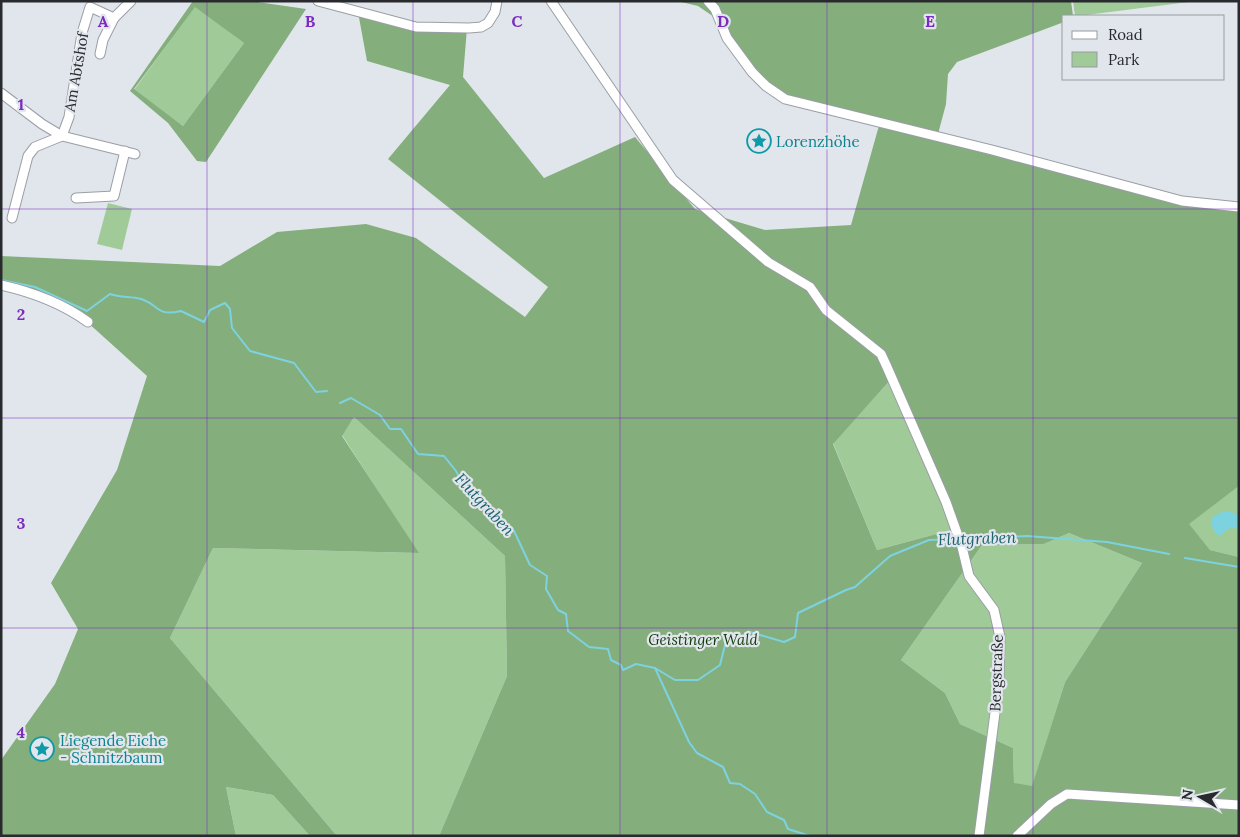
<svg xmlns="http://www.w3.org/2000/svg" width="1240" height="837" font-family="Lora,serif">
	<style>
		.green { fill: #a0cb98 }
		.forest { fill: #84ae7c; fill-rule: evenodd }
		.water { fill: #7dd2e0 }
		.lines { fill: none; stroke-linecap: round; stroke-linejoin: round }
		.stream { stroke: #7dd2e0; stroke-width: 2 }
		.minor-casing { stroke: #9a9ea5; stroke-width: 11 }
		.minor { stroke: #fff; stroke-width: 9 }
		.grid { fill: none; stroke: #7b2cbf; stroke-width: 1; stroke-opacity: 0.55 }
		.labels { text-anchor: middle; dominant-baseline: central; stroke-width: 4.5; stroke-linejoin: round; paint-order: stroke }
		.street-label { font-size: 15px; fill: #292a2d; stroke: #e1e6ed }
		.culture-label { font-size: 15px; fill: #0d838f; stroke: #e1e6ed; text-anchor: start }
		.park-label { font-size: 15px; font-style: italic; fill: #0f3a06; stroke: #e1e6ed }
		.water-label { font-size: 16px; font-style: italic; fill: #1d626d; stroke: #e1e6ed }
		.grid-label { font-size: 16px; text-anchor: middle; font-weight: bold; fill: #7b2cbf; stroke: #e1e6ed; stroke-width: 4.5; stroke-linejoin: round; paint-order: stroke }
	</style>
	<rect width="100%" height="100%" fill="#e1e6ed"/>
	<g class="green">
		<path d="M 1073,1 L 1197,1 L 1078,16 L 1075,16 Z"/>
		<path d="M 195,6 L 244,43 L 183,126 L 134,90 Z"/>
		<path d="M 108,203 L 132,209 L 122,250 L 97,244 Z"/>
		<path d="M 892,378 L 951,530 L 877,550 L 833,443 Z"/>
		<path d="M 354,417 L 505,556 L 507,676 L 439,836 L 337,836 L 170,638 L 213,548 L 418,553 L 342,435 Z"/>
		<path d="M 1239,486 L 1239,557 L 1210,550 L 1188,524 Z"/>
		<path d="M 1069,533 L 1142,563 L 1065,682 L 1032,787 L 1014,784 L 1013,748 L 960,724 L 945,693 L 901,660 L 982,545 L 1044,544 Z"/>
		<path d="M 226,787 L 273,795 L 310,836 L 236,836 Z"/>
	</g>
	<g class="forest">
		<path d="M 193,1 L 250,1 L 306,9 L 206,162 L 197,161 L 168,123 L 130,91 ZM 195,7 L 244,43 L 183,126 L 134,89 Z"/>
		<path d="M 677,1 L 1071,1 L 1073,16 L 1064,16 L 1064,22 L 957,62 L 948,74 L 946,104 L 938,134 L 1182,201 L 1239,207 L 1239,486 L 1189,524 L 1210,550 L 1239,557 L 1239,836 L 439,836 L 507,676 L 505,556 L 354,417 L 342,436 L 419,553 L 213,548 L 170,638 L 337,836 L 310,836 L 273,795 L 226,787 L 236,836 L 1,836 L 1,760 L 55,684 L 78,629 L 51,583 L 117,470 L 147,376 L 76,312 L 1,285 L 1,256 L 220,266 L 277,232 L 366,224 L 416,238 L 525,317 L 548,287 L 388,159 L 450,85 L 367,61 L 358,12 L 416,27 L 467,28 L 463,77 L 544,178 L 635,137 L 695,209 L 765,230 L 851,225 L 880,122 L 806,105 L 766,87 L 720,21 L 698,6 ZM 892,378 L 951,530 L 877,550 L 833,444 ZM 1069,533 L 1142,563 L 1065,682 L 1032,786 L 1014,783 L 1013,748 L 960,724 L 945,693 L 901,660 L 982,545 L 1044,544 Z"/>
	</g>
	<path class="water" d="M 1228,511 L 1239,515 L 1239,530 C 1230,524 1227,531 1219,536 C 1205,522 1211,514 1228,511 Z"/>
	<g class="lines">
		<g class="stream">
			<path d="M 1,280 L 35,287 L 87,311 L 110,294 C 121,298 131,296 141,299 C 159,304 155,317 181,311 L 204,322 L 210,310 L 225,303 L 230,309 L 232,328 L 250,351 L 294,363 L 316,392 L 327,391"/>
			<path d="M 340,403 L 351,398 L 380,415 L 390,429 L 401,429 L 418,454 L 444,456 L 456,471 L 463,484 L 490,506 L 514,531 L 530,565 L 547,576 L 546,589 L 558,610 L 566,614 L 568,631 L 589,647 L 608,649 L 611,660 L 621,665 L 623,670 L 636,664 L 655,668 L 675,680 L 698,680 L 720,665 L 725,645 L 750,632 L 784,642 L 795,637 L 798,613 L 846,590 L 855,587 L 890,556 L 929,540 L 955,539"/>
			<path d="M 962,539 L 1027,536 L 1107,542 L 1169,554"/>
			<path d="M 1185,558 L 1239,567"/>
			<path d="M 655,668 L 689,742 L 697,753 L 723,767 L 730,783 L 740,784 L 755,794 L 767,812 L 784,820 L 788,829 L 810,836"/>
		</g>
		<g class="minor-casing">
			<g id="minor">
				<path d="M 318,1 L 416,27 L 469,28 L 481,27 L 488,23 L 495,12 L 497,1"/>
				<path d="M 551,1 L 673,180 L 768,262 L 810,287 L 826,310 L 881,354 L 887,367 L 946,502 L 962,547 L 969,576 L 994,610 L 1000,637 L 999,682 L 979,836"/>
				<path d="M 708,1 L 715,9 L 727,38 L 752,72 L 766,86 L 785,99 L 992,150 L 1182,201 L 1239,207"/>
				<path d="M 114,18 L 131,1"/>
				<path d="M 1,93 L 42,124 L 62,136 L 135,154"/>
				<path d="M 76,198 L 114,196 L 125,151"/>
				<path d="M 12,218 L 28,156 L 35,147 L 62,136 L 69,117 L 82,33 L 90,7 L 114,18 L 103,40 L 100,54"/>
				<path d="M 1,285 C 32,292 62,303 88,322"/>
				<path d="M 1017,836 L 1051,804 L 1067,794 L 1239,805"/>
			</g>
		</g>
		<use href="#minor" class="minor"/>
	</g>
	<path class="grid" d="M 207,1 L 207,836M 413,1 L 413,836M 620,1 L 620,836M 827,1 L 827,836M 1033,1 L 1033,836M 1,209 L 1239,209M 1,418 L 1239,418M 1,628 L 1239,628"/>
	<defs>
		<g id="sight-ring" transform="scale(1.25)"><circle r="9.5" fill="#e1e6ed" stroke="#0f9aa8" stroke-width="1.5"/><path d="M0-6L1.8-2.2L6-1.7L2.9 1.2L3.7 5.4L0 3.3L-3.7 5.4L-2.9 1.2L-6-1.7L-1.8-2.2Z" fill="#0f9aa8"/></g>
	</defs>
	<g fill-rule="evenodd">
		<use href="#sight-ring" x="759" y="141"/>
		<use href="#sight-ring" x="42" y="749"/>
	</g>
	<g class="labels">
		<g class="street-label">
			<text transform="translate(76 72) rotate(-80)">Am Abtshof</text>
			<text transform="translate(996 673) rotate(-88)">Bergstraße</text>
		</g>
		<g class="culture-label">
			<text x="776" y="141">Lorenzhöhe</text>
			<text x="60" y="740">Liegende Eiche<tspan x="60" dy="17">- Schnitzbaum</tspan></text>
		</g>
		<g class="park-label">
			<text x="703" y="639">Geistinger Wald</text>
		</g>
		<g class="water-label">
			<text transform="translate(485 504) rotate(47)">Flutgraben</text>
			<text transform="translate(977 538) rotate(-2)">Flutgraben</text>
		</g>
	</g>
	<g class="grid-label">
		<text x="103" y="27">A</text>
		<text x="310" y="27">B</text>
		<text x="517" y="27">C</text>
		<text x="723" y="27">D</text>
		<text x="930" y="27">E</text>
		<text x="21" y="110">1</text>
		<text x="21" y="320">2</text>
		<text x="21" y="529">3</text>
		<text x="21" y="738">4</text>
	</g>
	<rect width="1240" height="837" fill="none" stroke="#292a2d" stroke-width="5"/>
	<rect x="1062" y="15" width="162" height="65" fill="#e1e6ed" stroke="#979ba0"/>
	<rect x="1072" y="31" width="25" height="8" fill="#ffffff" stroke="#979ba0"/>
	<text x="1108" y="40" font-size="15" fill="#292a2d">Road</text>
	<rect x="1072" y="52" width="25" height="15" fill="#a0cb98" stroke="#979ba0"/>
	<text x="1108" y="65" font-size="15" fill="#292a2d">Park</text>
	<g transform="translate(1200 797) rotate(279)" stroke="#e1e6ed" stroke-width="4" paint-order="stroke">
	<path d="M0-4L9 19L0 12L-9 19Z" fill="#292a2d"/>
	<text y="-8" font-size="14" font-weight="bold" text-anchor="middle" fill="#292a2d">N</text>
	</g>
</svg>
